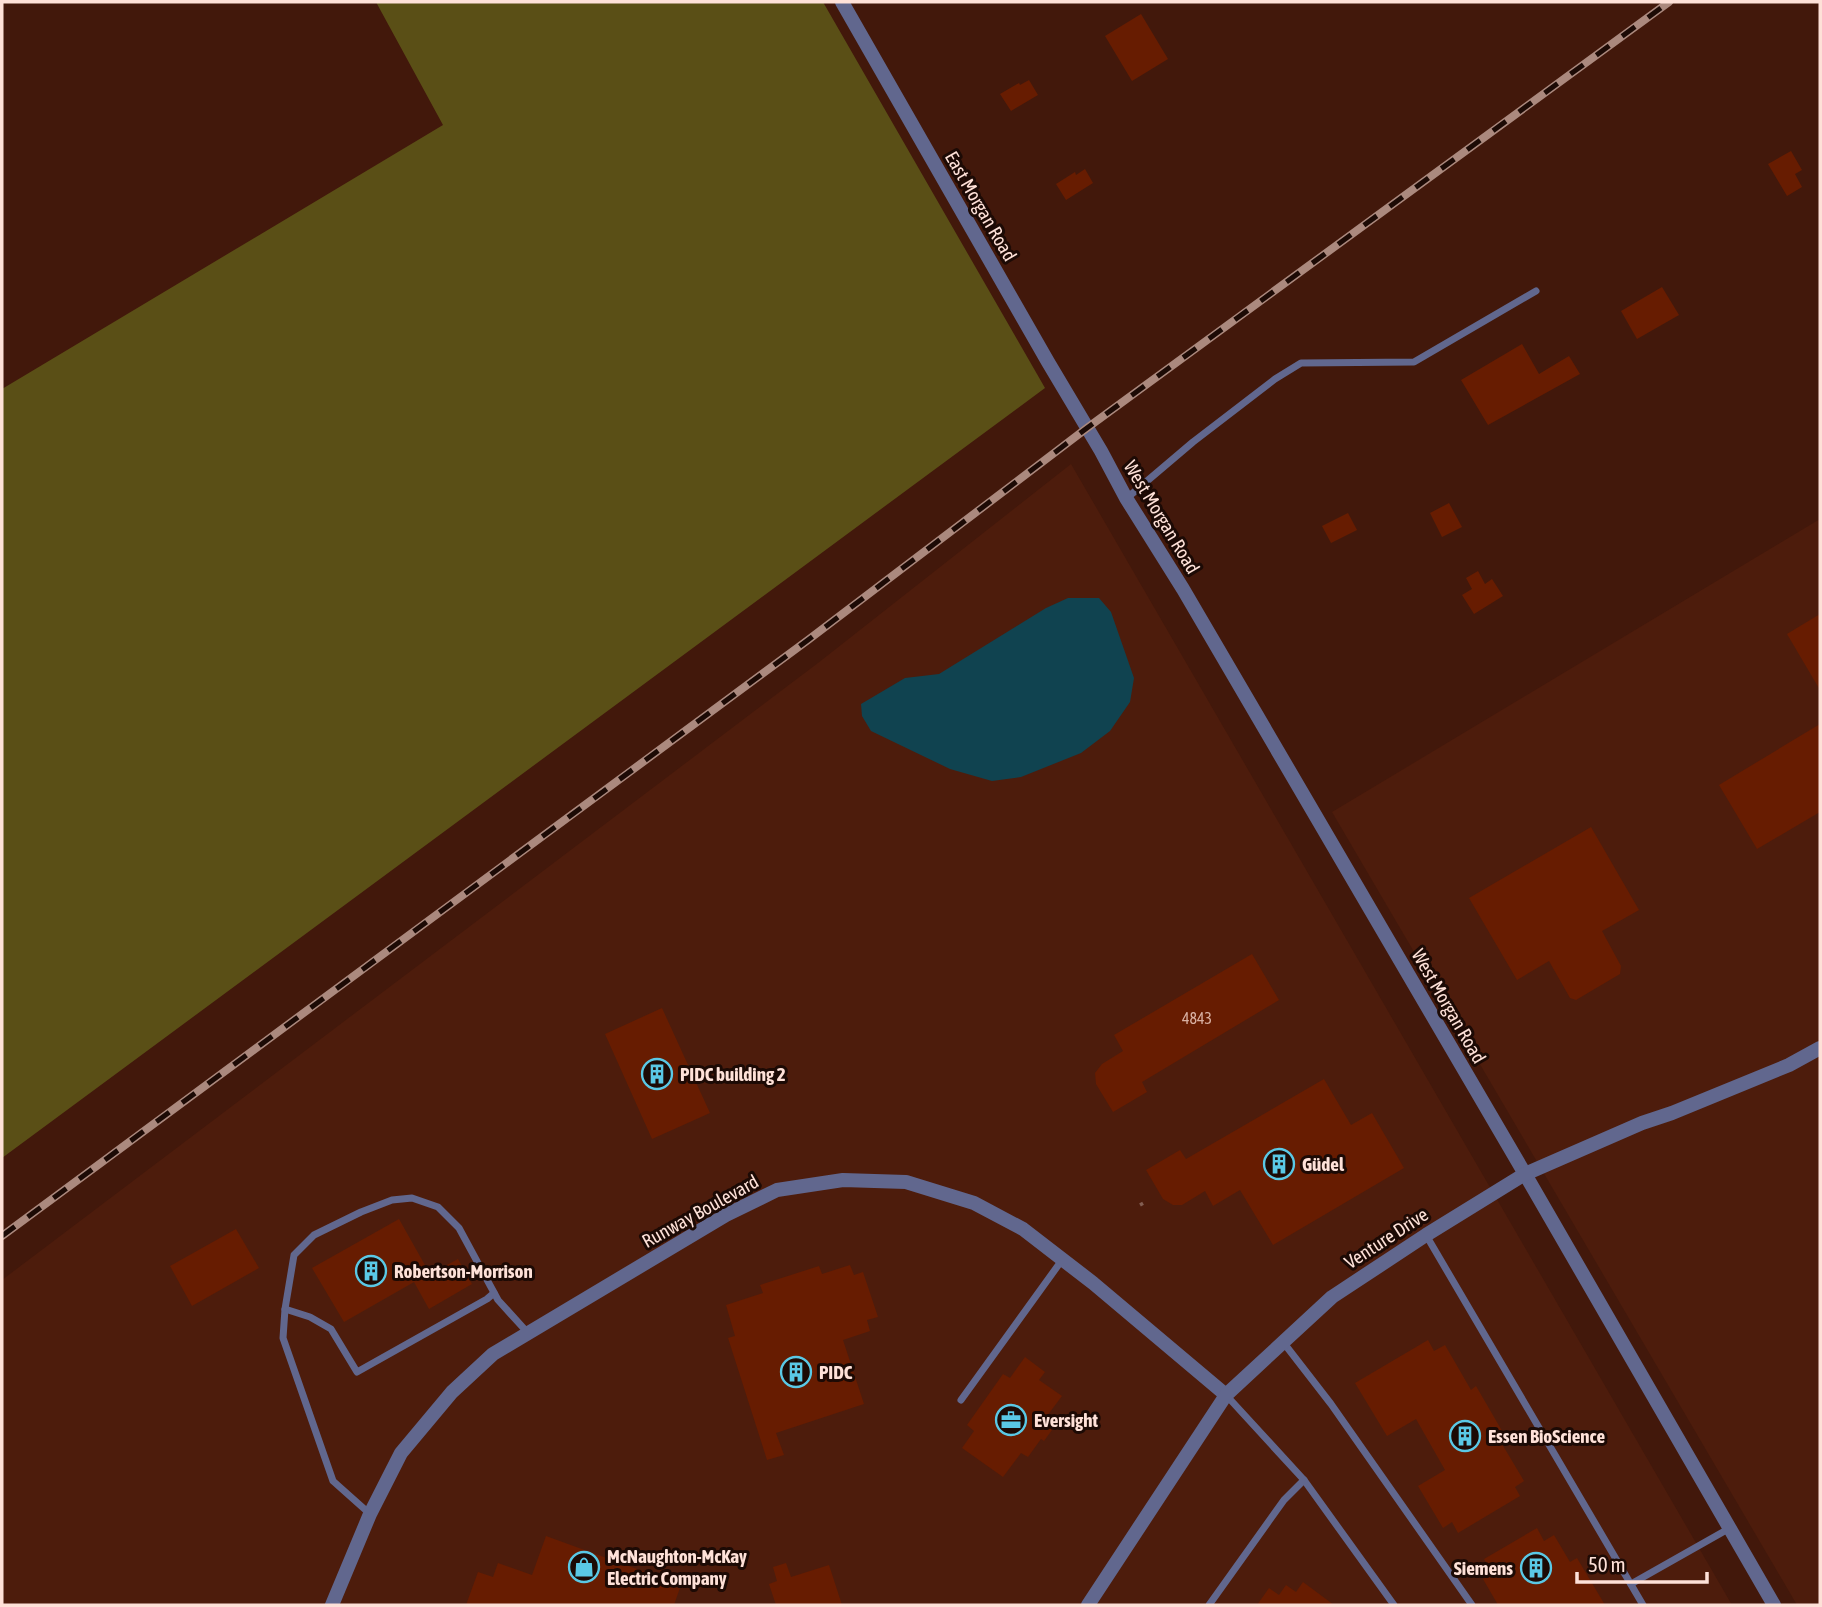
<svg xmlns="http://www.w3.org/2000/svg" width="1822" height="1607" font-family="'Asap Condensed',sans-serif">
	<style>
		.built { fill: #4d1c0c }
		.green { fill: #5a4f16 }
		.water { fill: #104350 }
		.building { fill: #671c01 }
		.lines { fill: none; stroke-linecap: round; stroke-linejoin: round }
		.path { stroke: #835e52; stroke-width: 3.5; stroke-dasharray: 3.5 5; stroke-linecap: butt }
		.service { stroke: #61678e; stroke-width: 7 }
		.minor { stroke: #61678e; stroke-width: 14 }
		.rail-casing { stroke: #ab897e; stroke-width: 8 }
		.rail { stroke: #1c0a05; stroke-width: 5; stroke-dasharray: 16; stroke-linecap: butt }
		.labels { text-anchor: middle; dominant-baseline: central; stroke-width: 6; stroke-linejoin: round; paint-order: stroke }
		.number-label { font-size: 16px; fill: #d8b0a2 }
		.street-label { font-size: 19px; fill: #fee1d8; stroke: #1c0a05 }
		.poi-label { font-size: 19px; font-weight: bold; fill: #fee1d8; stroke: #1c0a05; text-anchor: start }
	</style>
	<rect width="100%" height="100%" fill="#42180b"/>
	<g class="built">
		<path d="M 1071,464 L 1732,1605 L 2,1605 L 2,1280 L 818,663 Z"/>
		<path d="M 1820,519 L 1820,1605 L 1797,1605 L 1332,812 Z"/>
	</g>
	<path class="green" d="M 376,2 L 823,2 L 1045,388 L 2,1158 L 2,389 L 443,125 Z"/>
	<path class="water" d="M 1068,598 L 1099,598 L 1111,612 L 1134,678 L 1130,702 L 1110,731 L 1081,753 L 1021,777 L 992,781 L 950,769 L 871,731 L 862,716 L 861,704 L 905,678 L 939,674 L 1046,608 Z"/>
	<g class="building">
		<path d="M 1141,14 L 1168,59 L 1132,81 L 1105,36 Z"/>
		<path d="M 1029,80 L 1038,95 L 1011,111 L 1000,94 L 1019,83 L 1020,85 Z"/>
		<path d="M 1791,151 L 1802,170 L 1795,174 L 1802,187 L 1787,196 L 1768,164 Z"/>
		<path d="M 1085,169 L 1093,183 L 1066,200 L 1056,184 L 1075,172 L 1076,175 Z"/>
		<path d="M 1662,287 L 1679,315 L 1637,339 L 1621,311 Z"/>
		<path d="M 1522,344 L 1539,374 L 1569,356 L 1580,374 L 1488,425 L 1461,380 Z"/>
		<path d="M 1449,503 L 1462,527 L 1442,537 L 1430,513 Z"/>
		<path d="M 1348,513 L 1357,530 L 1331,543 L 1322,526 Z"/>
		<path d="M 1478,571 L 1485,584 L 1492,579 L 1503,596 L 1474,614 L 1462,595 L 1472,589 L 1466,578 Z"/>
		<path d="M 1820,614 L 1820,690 L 1787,634 Z"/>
		<path d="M 1820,724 L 1820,812 L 1757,849 L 1719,785 Z"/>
		<path d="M 1591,827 L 1639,910 L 1602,931 L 1621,966 L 1620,974 L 1576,1000 L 1570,998 L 1549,961 L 1517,980 L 1469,898 Z"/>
		<path d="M 1252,954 L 1279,1000 L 1142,1082 L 1147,1092 L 1113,1112 L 1096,1084 L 1095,1073 L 1102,1064 L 1123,1051 L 1114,1035 Z"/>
		<path d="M 662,1008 L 710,1113 L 652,1139 L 605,1034 Z"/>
		<path d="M 1324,1079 L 1351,1125 L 1372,1113 L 1404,1168 L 1273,1245 L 1240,1190 L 1213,1206 L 1205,1191 L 1182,1205 L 1173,1205 L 1163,1199 L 1146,1170 L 1180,1150 L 1186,1159 Z"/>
		<path d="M 399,1219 L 430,1274 L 458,1259 L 472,1284 L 429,1309 L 414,1282 L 344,1322 L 312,1268 Z"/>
		<path d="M 236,1229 L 259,1268 L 192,1306 L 170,1266 Z"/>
		<path d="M 850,1265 L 854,1275 L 863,1272 L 878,1317 L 867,1320 L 870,1331 L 843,1340 L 864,1404 L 776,1433 L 784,1455 L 767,1460 L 728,1338 L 735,1336 L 726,1305 L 763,1293 L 760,1285 L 819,1266 L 822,1274 Z"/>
		<path d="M 1428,1340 L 1434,1351 L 1445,1345 L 1471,1390 L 1476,1386 L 1505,1436 L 1499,1439 L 1524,1481 L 1515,1487 L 1520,1496 L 1458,1533 L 1452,1522 L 1443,1528 L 1418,1486 L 1445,1470 L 1416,1419 L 1387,1436 L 1355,1383 Z"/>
		<path d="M 1025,1357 L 1045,1372 L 1039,1380 L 1062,1396 L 1047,1416 L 1057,1423 L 1044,1441 L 1041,1439 L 1028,1457 L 1021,1453 L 1003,1477 L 962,1448 L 974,1431 L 967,1425 L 1003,1374 L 1010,1378 Z"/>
		<path d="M 1537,1528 L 1544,1541 L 1554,1535 L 1570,1562 L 1577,1558 L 1605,1605 L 1498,1605 L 1483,1579 L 1492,1574 L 1484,1559 Z"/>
		<path d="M 546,1536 L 681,1585 L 674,1605 L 466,1605 L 478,1572 L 493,1577 L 498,1563 L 532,1575 Z"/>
		<path d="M 786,1563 L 791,1577 L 829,1565 L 842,1605 L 776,1605 L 769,1584 L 777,1581 L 773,1567 Z"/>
		<path d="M 1303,1582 L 1334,1605 L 1257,1605 L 1269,1588 L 1279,1595 L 1286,1585 L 1296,1592 Z"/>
	</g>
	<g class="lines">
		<path class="path" d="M 1140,1205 L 1147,1201"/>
		<g class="service">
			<path d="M 1127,498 L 1193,442 L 1275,379 L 1301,363 L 1414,362 L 1536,291"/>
			<path d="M 1426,1235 L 1643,1605"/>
			<path d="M 285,1309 L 310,1317 L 331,1329 L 357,1372 L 487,1299 L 494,1293"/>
			<path d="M 1283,1342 L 1331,1404 L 1472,1605"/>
			<path d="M 1226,1395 L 1304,1480 L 1394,1605"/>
			<path d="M 961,1400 L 1062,1260"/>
			<path d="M 370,1514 L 333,1481 L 283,1338 L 285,1309 L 294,1255 L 314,1235 L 361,1212 L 392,1200 L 412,1198 L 438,1207 L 459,1228 L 498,1300 L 528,1333"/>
			<path d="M 1631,1584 L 1730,1528"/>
			<path d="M 1209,1605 L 1284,1500 L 1304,1480"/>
		</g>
		<g class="minor">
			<path d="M 842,2 L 1048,362 L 1101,451 L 1126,498 L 1183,589 L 1525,1174 L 1774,1605"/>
			<path d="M 332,1605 L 370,1514 L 401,1453 L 452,1392 L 493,1354 L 726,1215 L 777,1190 L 843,1180 L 906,1182 L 974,1203 L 1023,1229 L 1093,1283 L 1226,1395"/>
			<path d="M 1088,1605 L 1226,1395 L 1332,1297 L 1426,1235 L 1525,1174 L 1642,1123 L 1672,1113 L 1789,1065 L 1820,1048"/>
		</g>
		<g class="rail-casing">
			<path id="rail" d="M 2,1236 L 808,640 L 1087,428 L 1669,2"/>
		</g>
		<use href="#rail" class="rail"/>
	</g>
	<defs>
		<g id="building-ring" transform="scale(1.575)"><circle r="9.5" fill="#1c0a05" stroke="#5ac8e5" stroke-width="1.5"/><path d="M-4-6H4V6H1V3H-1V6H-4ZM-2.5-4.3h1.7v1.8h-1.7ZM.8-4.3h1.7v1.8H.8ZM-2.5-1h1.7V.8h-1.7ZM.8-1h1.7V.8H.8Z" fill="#5ac8e5"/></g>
		<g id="office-ring" transform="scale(1.575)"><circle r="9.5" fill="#1c0a05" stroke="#5ac8e5" stroke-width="1.5"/><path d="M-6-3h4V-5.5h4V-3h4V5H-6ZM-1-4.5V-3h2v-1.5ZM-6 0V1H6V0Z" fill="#5ac8e5"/></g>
		<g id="shop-ring" transform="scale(1.575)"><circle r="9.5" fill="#1c0a05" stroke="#5ac8e5" stroke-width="1.5"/><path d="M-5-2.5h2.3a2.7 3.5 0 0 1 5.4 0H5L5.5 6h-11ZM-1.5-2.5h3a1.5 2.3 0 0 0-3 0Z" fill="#5ac8e5"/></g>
	</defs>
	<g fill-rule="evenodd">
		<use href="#building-ring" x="657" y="1074"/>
		<use href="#building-ring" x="1279" y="1164"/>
		<use href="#building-ring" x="371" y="1271"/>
		<use href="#building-ring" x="796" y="1372"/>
		<use href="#office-ring" x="1011" y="1420"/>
		<use href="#building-ring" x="1465" y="1436"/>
		<use href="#shop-ring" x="584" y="1567"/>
		<use href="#building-ring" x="1536" y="1568"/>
	</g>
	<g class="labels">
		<g class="number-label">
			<text x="1197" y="1018">4843</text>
		</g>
		<g class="street-label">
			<text transform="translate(981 206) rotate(60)">East Morgan Road</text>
			<text transform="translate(1162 517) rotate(59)">West Morgan Road</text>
			<text transform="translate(1449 1006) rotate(60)">West Morgan Road</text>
			<text transform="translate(700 1211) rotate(-29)">Runway Boulevard</text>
			<text transform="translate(1386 1238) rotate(-33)">Venture Drive</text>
		</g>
		<g class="poi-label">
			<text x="680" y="1074">PIDC building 2</text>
			<text x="1302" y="1164">Güdel</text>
			<text x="394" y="1271">Robertson-Morrison</text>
			<text x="819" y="1372">PIDC</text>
			<text x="1034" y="1420">Eversight</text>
			<text x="1488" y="1436">Essen BioScience</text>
			<text x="607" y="1556">McNaughton-McKay<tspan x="607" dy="22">Electric Company</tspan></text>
			<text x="1513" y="1568" text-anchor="end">Siemens</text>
		</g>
	</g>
	<rect width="1822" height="1607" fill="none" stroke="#fee1d8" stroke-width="7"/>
	<path d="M1577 1572v10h130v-10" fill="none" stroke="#fee1d8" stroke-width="3.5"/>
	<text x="1588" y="1572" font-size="21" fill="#fee1d8" stroke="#1c0a05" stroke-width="5" paint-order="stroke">50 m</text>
</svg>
